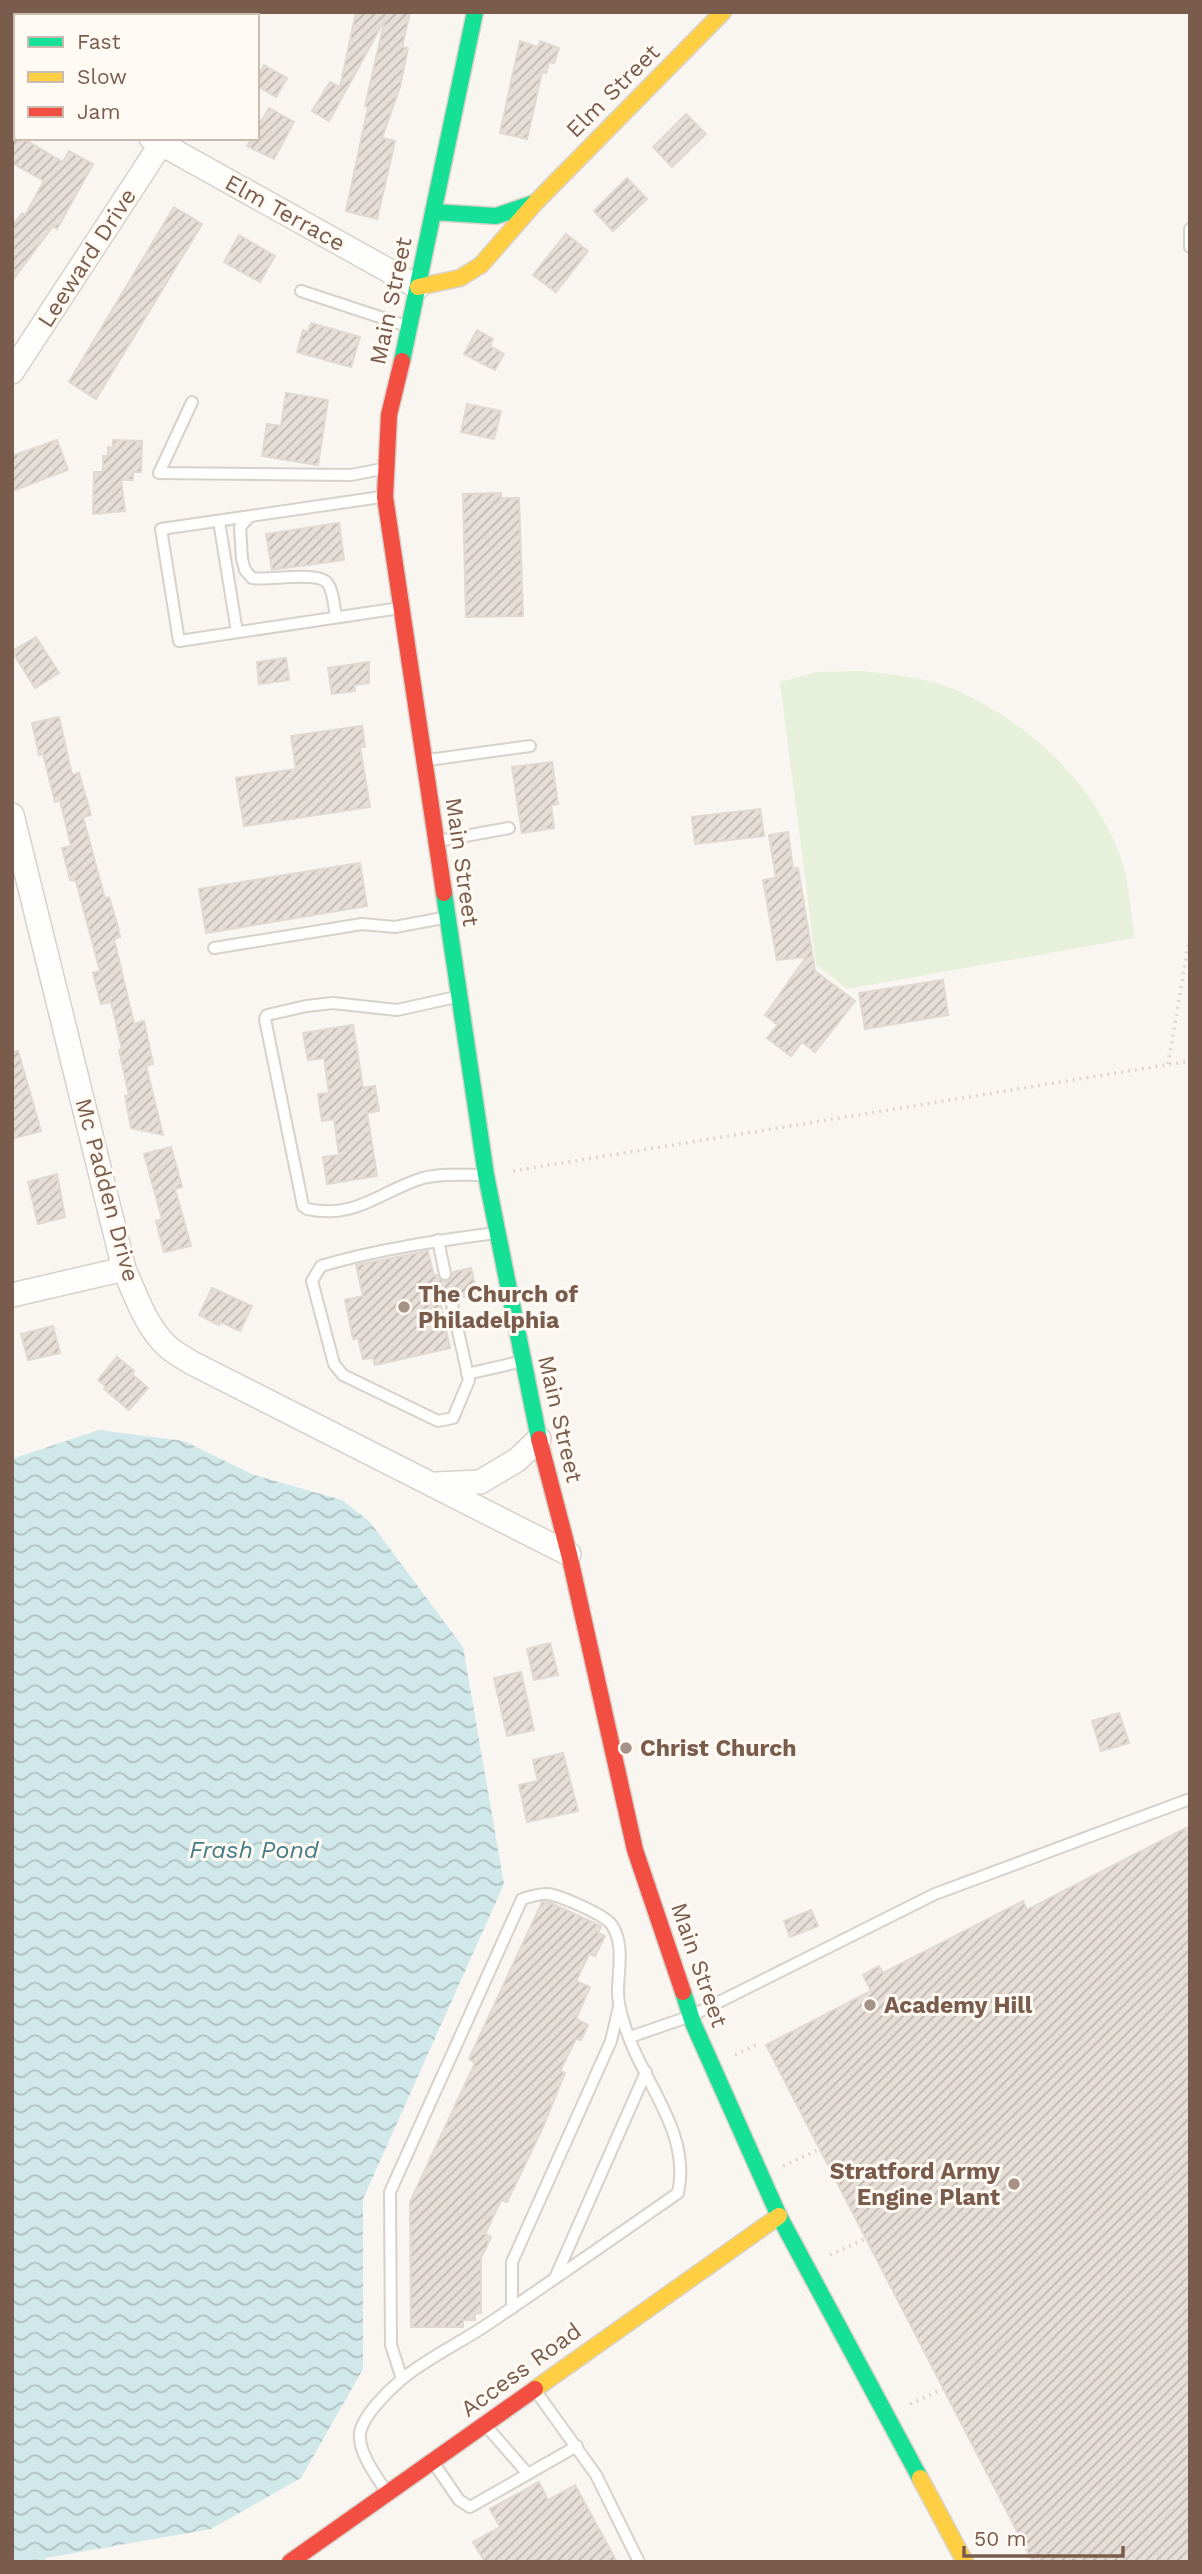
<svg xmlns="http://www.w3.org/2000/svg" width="1202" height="2574" font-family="'Work Sans',sans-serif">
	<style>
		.green { fill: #e7f0db }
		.water { fill: url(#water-waves) }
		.building { fill: url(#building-hatch); stroke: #e2d8d2; stroke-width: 2 }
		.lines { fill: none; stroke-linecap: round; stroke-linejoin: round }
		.lane-casing { stroke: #d7d1cb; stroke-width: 14 }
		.street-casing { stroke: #d7d1cb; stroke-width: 26 }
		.fast-casing { stroke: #d9d2cb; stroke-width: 19 }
		.slow-casing { stroke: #d9d2cb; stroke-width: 19 }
		.jam-casing { stroke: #d9d2cb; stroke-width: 19 }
		.path { stroke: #dcd5d0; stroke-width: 3.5; stroke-dasharray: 2 5; stroke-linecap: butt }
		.lane { stroke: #fefefd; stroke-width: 10 }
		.street { stroke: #fefefd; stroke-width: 23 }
		.fast { stroke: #16e098; stroke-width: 16 }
		.slow { stroke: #ffcf43; stroke-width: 16 }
		.jam { stroke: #f24e42; stroke-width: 16 }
		.poi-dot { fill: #a69286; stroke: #fffaf3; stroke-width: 2.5 }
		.labels { text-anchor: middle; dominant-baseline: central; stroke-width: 6; stroke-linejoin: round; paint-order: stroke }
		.street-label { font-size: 23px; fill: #7a5c4d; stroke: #fffaf3 }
		.poi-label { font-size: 23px; font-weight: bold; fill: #7a5c4d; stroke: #fffaf3; text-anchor: start }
		.water-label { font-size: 24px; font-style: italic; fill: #437c86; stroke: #fffaf3 }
	</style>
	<defs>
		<pattern id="water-waves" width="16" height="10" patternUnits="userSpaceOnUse" patternTransform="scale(1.75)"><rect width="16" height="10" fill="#d0e8ea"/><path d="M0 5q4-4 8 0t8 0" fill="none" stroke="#aebfc0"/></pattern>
		<pattern id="building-hatch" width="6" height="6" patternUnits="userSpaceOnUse" patternTransform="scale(1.75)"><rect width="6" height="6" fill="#e6ded7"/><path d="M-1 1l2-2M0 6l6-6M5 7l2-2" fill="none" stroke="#bfb7b1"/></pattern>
	</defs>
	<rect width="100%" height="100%" fill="#f9f5f0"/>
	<path class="green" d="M 861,671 C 891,674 923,677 951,688 C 1024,719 1091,779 1119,853 C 1129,879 1131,911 1134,938 L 847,989 L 816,964 L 780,682 L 817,672 Z"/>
	<path class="water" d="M 99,1430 L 184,1441 L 254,1475 L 342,1500 L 370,1522 L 463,1647 L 504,1884 L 363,2199 L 363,2369 L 301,2478 L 211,2529 L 46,2558 L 43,2562 L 12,2562 L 12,1459 Z"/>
	<g class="building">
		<path d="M 356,12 L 410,12 L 402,47 L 408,48 L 400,87 L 382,138 L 395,141 L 377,219 L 346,211 L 368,107 L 365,106 L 385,19 L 329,121 L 312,111 L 330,82 L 340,87 Z"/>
		<path d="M 520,41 L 538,47 L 540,41 L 559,48 L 554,63 L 549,62 L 546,73 L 542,72 L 527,139 L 500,133 Z"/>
		<path d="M 264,65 L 287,78 L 276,97 L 257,86 L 257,78 Z"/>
		<path d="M 269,108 L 294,122 L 274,159 L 247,146 L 252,138 L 257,138 L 257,128 Z"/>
		<path d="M 686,114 L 706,134 L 672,167 L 653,147 Z"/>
		<path d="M 12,133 L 16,135 L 16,138 L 22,138 L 63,162 L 69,151 L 93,164 L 57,229 L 53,226 L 12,281 L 12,226 L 22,213 L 25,215 L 44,181 L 12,163 Z"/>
		<path d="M 627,178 L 647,199 L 613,231 L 594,211 Z"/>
		<path d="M 174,207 L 202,224 L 96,399 L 69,382 Z"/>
		<path d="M 566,234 L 588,251 L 556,292 L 533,275 Z"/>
		<path d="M 239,235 L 275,256 L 260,282 L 224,262 Z"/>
		<path d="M 311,323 L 360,337 L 351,367 L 297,352 L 303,330 L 308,332 Z"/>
		<path d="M 477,330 L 493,339 L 490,346 L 504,354 L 495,370 L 464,354 Z"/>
		<path d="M 286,393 L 328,400 L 318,465 L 262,456 L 267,424 L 281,426 Z"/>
		<path d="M 467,404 L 501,411 L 494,439 L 461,432 Z"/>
		<path d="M 57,440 L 68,470 L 12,491 L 12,456 Z"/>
		<path d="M 113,440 L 142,441 L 141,472 L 133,472 L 133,480 L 121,480 L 125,511 L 93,514 L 94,472 L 103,472 L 103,456 L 108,456 L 108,447 L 113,448 Z"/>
		<path d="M 501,493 L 501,498 L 519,498 L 523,616 L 466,617 L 463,494 Z"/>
		<path d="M 339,523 L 344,560 L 272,570 L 266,534 Z"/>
		<path d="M 36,637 L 59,673 L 35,688 L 12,651 Z"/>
		<path d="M 286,658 L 289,680 L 259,684 L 257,662 Z"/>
		<path d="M 369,662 L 369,683 L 354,685 L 355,691 L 332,694 L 328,668 Z"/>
		<path d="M 59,717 L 72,775 L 79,773 L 91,815 L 83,817 L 105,899 L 109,897 L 118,927 L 120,937 L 114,939 L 134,1024 L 144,1021 L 153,1064 L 146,1066 L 163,1135 L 131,1128 L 125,1096 L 129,1095 L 119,1050 L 122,1049 L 111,1002 L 101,1004 L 93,973 L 100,971 L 76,881 L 70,880 L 62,848 L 71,846 L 60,800 L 55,802 L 43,754 L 39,755 L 32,723 Z"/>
		<path d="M 362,726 L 365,747 L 360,747 L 370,807 L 244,826 L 236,778 L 296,769 L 291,736 Z"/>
		<path d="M 552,762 L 558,804 L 551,805 L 554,828 L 522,833 L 512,767 Z"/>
		<path d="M 760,809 L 764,836 L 695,844 L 692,817 Z"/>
		<path d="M 788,832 L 793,869 L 798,868 L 815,971 L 855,1001 L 815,1052 L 802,1042 L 791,1056 L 767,1038 L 778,1025 L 765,1015 L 806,957 L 777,960 L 763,880 L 776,878 L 769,835 Z"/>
		<path d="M 360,863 L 367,906 L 206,933 L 199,889 Z"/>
		<path d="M 943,980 L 948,1015 L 865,1029 L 859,993 Z"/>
		<path d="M 353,1025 L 363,1088 L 375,1086 L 379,1111 L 367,1113 L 377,1176 L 327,1184 L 323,1157 L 339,1155 L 334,1119 L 322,1121 L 318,1094 L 329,1093 L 324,1058 L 308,1060 L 303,1033 Z"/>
		<path d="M 18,1051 L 41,1131 L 12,1139 L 12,1052 Z"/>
		<path d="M 171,1147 L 182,1187 L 175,1189 L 191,1246 L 164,1252 L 156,1221 L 162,1219 L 144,1154 Z"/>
		<path d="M 57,1174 L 65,1217 L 38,1224 L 28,1182 Z"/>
		<path d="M 428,1251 L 434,1276 L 437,1275 L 442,1281 L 450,1280 L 453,1272 L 471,1268 L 477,1294 L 459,1298 L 456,1294 L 450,1292 L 445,1295 L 443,1301 L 440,1302 L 450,1348 L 375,1365 L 373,1358 L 363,1359 L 358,1338 L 353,1339 L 345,1300 L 363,1296 L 356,1265 Z"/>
		<path d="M 212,1288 L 252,1306 L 240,1331 L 220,1322 L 219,1325 L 199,1315 Z"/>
		<path d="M 53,1326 L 60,1353 L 28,1360 L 21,1334 Z"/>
		<path d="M 117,1357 L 134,1371 L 132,1374 L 148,1388 L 129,1410 L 104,1389 L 106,1387 L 98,1380 Z"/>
		<path d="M 550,1643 L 558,1675 L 534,1680 L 527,1649 Z"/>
		<path d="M 521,1672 L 534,1730 L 507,1736 L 494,1678 Z"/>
		<path d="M 1119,1713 L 1129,1743 L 1101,1751 L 1092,1721 Z"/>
		<path d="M 563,1753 L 578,1811 L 527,1822 L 519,1785 L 538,1781 L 533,1760 Z"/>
		<path d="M 1190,1826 L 1190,2562 L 1033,2562 L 766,2045 L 871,1991 L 863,1975 L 879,1966 L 883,1973 L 1023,1901 L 1027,1910 Z"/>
		<path d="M 542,1902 L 551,1903 L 601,1926 L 598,1933 L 605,1936 L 595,1956 L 589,1954 L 576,1981 L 590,1987 L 576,2019 L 588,2025 L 581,2040 L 576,2039 L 560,2071 L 565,2073 L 542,2129 L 507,2202 L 501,2200 L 485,2234 L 491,2237 L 481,2258 L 481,2313 L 475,2314 L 475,2320 L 463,2320 L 463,2327 L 411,2327 L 410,2202 L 475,2063 L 469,2059 Z"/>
		<path d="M 811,1910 L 818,1926 L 790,1937 L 784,1921 Z"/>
		<path d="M 539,2482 L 548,2500 L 575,2485 L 617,2562 L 485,2562 L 473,2542 L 500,2527 L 490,2509 Z"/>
	</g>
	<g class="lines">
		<g class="lane-casing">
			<g id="lane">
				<path d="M 1190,229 L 1190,247"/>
				<path d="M 301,291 L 407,326"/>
				<path d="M 192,402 L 159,473 L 351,475 L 382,469"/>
				<path d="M 381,497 L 161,529 L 179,641 L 400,608"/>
				<path d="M 249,517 L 240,527 L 242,559 L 245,570 L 252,578 C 270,581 320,570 328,584 C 334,593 334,607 336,617"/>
				<path d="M 219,521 L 237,632"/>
				<path d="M 428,760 L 530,746"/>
				<path d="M 438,841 L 509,828"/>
				<path d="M 214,948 L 362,924 L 395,927 L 443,918"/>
				<path d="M 456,997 L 397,1010 L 333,1003 L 306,1006 L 267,1015 L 265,1019 L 303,1206 L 307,1209 C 356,1220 382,1190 423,1178 C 442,1173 464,1175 484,1175"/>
				<path d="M 438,1240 L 445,1274"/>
				<path d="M 451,1300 L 469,1380 L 453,1418 L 438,1421 L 343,1375 L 334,1364 L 312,1281 L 321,1266 C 378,1249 436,1241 495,1233"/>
				<path d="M 467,1374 L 519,1362"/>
				<path d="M 630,2037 L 691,2016 L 935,1894 L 1190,1799"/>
				<path d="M 555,2278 L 646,2072"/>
				<path d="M 512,2308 L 512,2262 L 611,2041 L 619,2007"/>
				<path d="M 535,2390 L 596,2475 L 639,2562"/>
				<path d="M 486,2426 L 528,2474"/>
				<path d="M 435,2465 L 459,2500 L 470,2507 L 577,2446"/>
				<path d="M 386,2491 C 376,2476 358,2452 360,2433 C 363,2415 389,2390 402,2379 C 429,2357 460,2343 488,2324 C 552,2281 615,2237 678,2193 C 692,2131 640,2080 624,2023 C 621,2014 618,2002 618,1992 C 618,1970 625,1943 611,1924 C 603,1914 561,1896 548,1894 C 540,1893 530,1897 522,1899 L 390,2192 L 391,2345 L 402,2379"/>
			</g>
		</g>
		<g class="street-casing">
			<g id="street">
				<path d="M 12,59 L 16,61"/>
				<path d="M 151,138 L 418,287"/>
				<path d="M 12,372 L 161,144"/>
				<path d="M 12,815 L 124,1269 C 136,1296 146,1327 168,1347 C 175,1353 184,1358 192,1363 L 569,1554"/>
				<path d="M 12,1295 L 124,1269"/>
				<path d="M 437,1484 L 480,1482 L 517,1460 L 539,1439"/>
			</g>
		</g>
		<g class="fast-casing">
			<g id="fast">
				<path d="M 433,212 L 496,216 L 534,203"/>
				<path d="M 402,361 L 475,12"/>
				<path d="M 444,893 L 486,1175 L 539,1439"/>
				<path d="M 683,1992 L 693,2023 L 779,2216 L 920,2478"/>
			</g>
		</g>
		<g class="slow-casing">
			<g id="slow">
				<path d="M 418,287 L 460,278 L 481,265 L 535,203 L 723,12"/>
				<path d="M 535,2389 L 779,2216"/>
				<path d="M 920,2478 L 965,2562"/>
			</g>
		</g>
		<g class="jam-casing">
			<g id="jam">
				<path d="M 402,361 L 389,415 L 385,497 L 444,893"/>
				<path d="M 539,1439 L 569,1554 L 635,1850 L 683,1992"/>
				<path d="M 290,2562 L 535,2389"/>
			</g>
		</g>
		<g class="path">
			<path d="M 1168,1064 L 1190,936"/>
			<path d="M 513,1171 L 1190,1061"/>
			<path d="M 735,2055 L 756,2045"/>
			<path d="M 783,2166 L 820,2149"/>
			<path d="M 830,2255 L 865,2239"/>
			<path d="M 910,2404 L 943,2389"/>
		</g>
		<use href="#lane" class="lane"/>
		<use href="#street" class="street"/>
		<use href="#fast" class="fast"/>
		<use href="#slow" class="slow"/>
		<use href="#jam" class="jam"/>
	</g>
	<g class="poi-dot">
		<circle cx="404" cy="1307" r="7"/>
		<circle cx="626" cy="1748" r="7"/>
		<circle cx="870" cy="2005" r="7"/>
		<circle cx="1014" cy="2184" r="7"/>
	</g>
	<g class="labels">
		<g class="street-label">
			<text transform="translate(613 91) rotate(-45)">Elm Street</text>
			<text transform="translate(285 213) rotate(29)">Elm Terrace</text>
			<text transform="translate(87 258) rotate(-57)">Leeward Drive</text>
			<text transform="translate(391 301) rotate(-78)">Main Street</text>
			<text transform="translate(462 862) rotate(82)">Main Street</text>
			<text transform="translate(107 1190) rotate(75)">Mc Padden Drive</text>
			<text transform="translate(560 1419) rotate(77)">Main Street</text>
			<text transform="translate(699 1965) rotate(71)">Main Street</text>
			<text transform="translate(521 2370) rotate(-36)">Access Road</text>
		</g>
		<g class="poi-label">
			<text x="418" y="1294">The Church of<tspan x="418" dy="26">Philadelphia</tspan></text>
			<text x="640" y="1748">Christ Church</text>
			<text x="884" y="2005">Academy Hill</text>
			<text x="1000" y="2171" text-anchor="end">Stratford Army<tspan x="1000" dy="26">Engine Plant</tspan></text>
		</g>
		<g class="water-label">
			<text x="254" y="1850">Frash Pond</text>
		</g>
	</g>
	<rect width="1202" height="2574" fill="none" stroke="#7a5c4d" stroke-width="28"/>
	<rect x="14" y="14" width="245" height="126" fill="#fffaf3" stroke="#cabbb1" stroke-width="2"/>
	<rect x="28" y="37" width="35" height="10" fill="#16e098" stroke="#cabbb1" stroke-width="2"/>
	<text x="77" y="49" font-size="21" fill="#7a5c4d">Fast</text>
	<rect x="28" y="72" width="35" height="10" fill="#ffcf43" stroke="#cabbb1" stroke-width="2"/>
	<text x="77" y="84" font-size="21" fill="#7a5c4d">Slow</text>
	<rect x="28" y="107" width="35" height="10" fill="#f24e42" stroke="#cabbb1" stroke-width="2"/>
	<text x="77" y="119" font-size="21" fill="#7a5c4d">Jam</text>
	<path d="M964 2546v10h159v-10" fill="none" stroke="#7a5c4d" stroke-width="3.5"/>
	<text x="974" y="2546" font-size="21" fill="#7a5c4d" stroke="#fffaf3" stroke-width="5" paint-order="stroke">50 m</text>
</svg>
